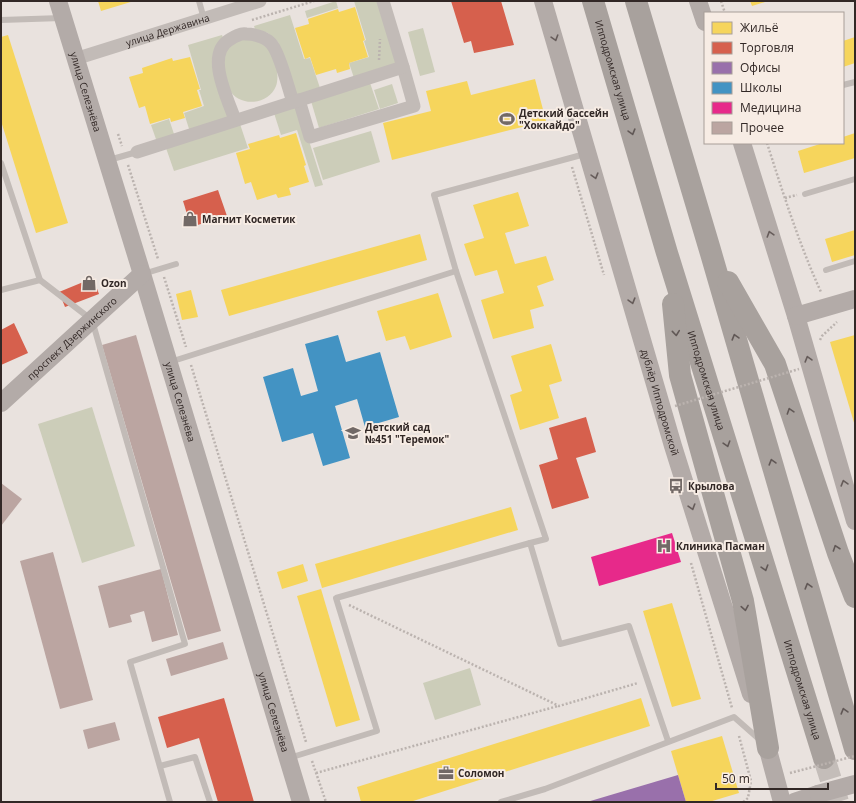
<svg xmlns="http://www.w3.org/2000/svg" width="856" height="803" font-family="'Open Sans',sans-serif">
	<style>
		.green { fill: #cccdb9 }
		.homes { fill: #f6d55c }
		.shops { fill: #d6604d }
		.offices { fill: #9970ab }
		.schools { fill: #4393c3 }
		.health { fill: #e7298a }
		.building { fill: #bba5a1 }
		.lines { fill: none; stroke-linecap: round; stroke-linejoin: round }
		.highway-tunnel { stroke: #c4bdb9; stroke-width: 22; stroke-dasharray: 22 11; stroke-linecap: butt }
		.path { stroke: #bbb3af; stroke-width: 2.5; stroke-dasharray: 2 2; stroke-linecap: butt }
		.lane { stroke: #c2bbb7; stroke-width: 6 }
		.street { stroke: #c2bbb7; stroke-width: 13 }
		.secondary { stroke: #b3aba8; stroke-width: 18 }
		.highway { stroke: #a8a19d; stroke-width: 22 }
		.path-bridge { stroke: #bbb3af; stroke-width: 2.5; stroke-dasharray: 2 2; stroke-linecap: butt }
		.secondary-bridge { stroke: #b3aba8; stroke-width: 18 }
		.oneway { stroke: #665c5a }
		.oneway2 { stroke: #615856 }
		.labels { text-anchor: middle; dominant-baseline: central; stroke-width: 4; stroke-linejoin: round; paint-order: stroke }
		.street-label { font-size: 10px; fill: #322826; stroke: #f7ece4 }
		.poi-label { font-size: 10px; font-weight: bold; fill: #322826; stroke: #f7ece4; text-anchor: start }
	</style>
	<rect width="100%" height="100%" fill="#e9e2de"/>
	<g class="green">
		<path d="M 336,1 L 338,8 L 307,18 L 305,11 Z"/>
		<path d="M 354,1 L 381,1 L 401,66 L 354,78 L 349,63 L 369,57 L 364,41 L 366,40 Z"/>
		<path d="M 290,15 L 304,59 L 310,58 L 320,88 L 297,99 L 278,42 L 268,33 L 255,29 L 254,26 Z"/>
		<path d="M 423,28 L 435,72 L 420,76 L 408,32 Z"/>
		<path d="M 222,35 L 223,38 L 215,50 L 230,119 L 190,132 L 184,113 L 204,106 L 199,90 L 201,90 L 188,45 Z"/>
		<path d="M 245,38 L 262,42 C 266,46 271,51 273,56 C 277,64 279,78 276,86 C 269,105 239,108 229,89 C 227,84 225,78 223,72 C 222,68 223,64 223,60 C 224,47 234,43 245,38 Z"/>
		<path d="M 370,83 L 379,109 L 319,128 L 311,101 Z"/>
		<path d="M 392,84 L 398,103 L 380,109 L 374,90 Z"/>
		<path d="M 298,106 L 323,185 L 315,187 L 297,130 L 281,135 L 274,113 Z"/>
		<path d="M 169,119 L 175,137 L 157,142 L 151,125 Z"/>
		<path d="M 240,124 L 248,148 L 174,171 L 166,148 Z"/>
		<path d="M 371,131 L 380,162 L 323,180 L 313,148 Z"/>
		<path d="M 92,407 L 135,546 L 82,563 L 38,424 Z"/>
		<path d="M 470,668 L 481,705 L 435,720 L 423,683 Z"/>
	</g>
	<g class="homes">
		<path d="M 98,1 L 134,1 L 101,11 Z"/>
		<path d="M 750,1 L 768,1 L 752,6 Z"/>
		<path d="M 355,7 L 365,40 L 363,41 L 368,57 L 349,63 L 350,69 L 337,73 L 336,69 L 316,75 L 310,57 L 305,59 L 295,28 L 309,24 L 308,19 L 338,9 L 339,12 Z"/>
		<path d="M 8,35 L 68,223 L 36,233 L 1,121 L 1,37 Z"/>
		<path d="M 855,37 L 855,63 L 843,67 L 843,41 Z"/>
		<path d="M 190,57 L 200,89 L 197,90 L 202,106 L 183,112 L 185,118 L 171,122 L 170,118 L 150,124 L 145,106 L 139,108 L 129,77 L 143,73 L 142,68 L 172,58 L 173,61 Z"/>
		<path d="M 535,79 L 546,121 L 392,160 L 383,123 L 431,111 L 426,91 L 467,81 L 471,95 Z"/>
		<path d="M 296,133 L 306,165 L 304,166 L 309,182 L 289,188 L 291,195 L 278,198 L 276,194 L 257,200 L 251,182 L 245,184 L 236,153 L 250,149 L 248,144 L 279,135 L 280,138 Z"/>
		<path d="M 855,133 L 855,158 L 804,173 L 798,151 L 823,143 L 843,143 L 843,137 Z"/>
		<path d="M 518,192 L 529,226 L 505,233 L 515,264 L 546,256 L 554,280 L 537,286 L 544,306 L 530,310 L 534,328 L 493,339 L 481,300 L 504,293 L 497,270 L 475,276 L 464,244 L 484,238 L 473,205 Z"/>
		<path d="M 855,230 L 855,255 L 832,262 L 825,239 Z"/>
		<path d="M 420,234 L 427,260 L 229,316 L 221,290 Z"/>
		<path d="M 191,290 L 198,317 L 182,320 L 176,294 Z"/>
		<path d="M 438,293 L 452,337 L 410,350 L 405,336 L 386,341 L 377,311 Z"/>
		<path d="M 855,335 L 855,426 L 830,342 Z"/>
		<path d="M 551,344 L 562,381 L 549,385 L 559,418 L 520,430 L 510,395 L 522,391 L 511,356 Z"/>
		<path d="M 511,507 L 518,530 L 322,588 L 315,564 Z"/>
		<path d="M 303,564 L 308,581 L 282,589 L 277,572 Z"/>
		<path d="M 321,589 L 360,720 L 336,727 L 297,596 Z"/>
		<path d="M 672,603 L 701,699 L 672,707 L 643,611 Z"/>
		<path d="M 641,698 L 650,726 L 410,802 L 361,802 L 357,787 Z"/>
		<path d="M 722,736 L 739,793 L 709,802 L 686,802 L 671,751 Z"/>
	</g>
	<g class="shops">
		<path d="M 451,1 L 501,1 L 514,45 L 474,53 L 471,41 L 464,43 Z"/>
		<path d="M 218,190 L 227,216 L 191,227 L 183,201 Z"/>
		<path d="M 93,278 L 99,294 L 65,307 L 59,292 Z"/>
		<path d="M 14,323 L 28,353 L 1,365 L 1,330 Z"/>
		<path d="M 586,417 L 596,452 L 576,458 L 589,498 L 552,509 L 539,465 L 558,459 L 549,428 Z"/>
		<path d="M 224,698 L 254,802 L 218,802 L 199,738 L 167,748 L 158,717 Z"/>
	</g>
	<path class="offices" d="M 678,775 L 686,802 L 587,802 Z"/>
	<path class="schools" d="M 338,335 L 346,362 L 380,352 L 399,417 L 365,427 L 357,399 L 335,406 L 350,458 L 323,466 L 313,433 L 282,442 L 263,377 L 293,368 L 301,396 L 318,391 L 305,344 Z"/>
	<path class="health" d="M 672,533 L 681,562 L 599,586 L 591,557 Z"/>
	<g class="building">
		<path d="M 136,335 L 221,631 L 188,640 L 102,345 Z"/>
		<path d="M 1,483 L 22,499 L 1,526 Z"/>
		<path d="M 53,552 L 93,700 L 60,709 L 20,561 Z"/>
		<path d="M 161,569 L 178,635 L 152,642 L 144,611 L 130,615 L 132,622 L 109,628 L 98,586 Z"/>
		<path d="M 223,642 L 228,659 L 171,676 L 166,659 Z"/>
		<path d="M 115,722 L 120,740 L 88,749 L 83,730 Z"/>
	</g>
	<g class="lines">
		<path class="highway-tunnel" d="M 824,758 L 838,802"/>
		<g class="path">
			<path d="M 721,1 L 725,13"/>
			<path d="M 252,20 L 314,1"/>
			<path d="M 379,60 L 380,39"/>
			<path d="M 118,134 L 122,146"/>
			<path d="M 767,143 C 783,193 799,244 821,292"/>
			<path d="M 128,165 L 158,259"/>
			<path d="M 572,167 L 604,275"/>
			<path d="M 785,198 L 797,195"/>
			<path d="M 164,277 L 186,347"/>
			<path d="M 820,340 L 822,336 L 837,322"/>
			<path d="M 191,365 L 306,742"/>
			<path d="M 691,563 L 732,708"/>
			<path d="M 349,605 L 559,706 L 638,683"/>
			<path d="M 739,736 L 751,781 L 748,798 L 743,802"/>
			<path d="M 312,761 L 326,802"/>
			<path d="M 316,773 L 558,706"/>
		</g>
		<g class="lane">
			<path d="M 199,1 L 204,19"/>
			<path d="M 1,20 L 62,18"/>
			<path d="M 843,85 L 855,82"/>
			<path d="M 109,160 L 137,152"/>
			<path d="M 1,163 L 40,280 L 92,320 L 185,644 L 130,662 L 170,802"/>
			<path d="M 805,194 L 855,179"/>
			<path d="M 826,270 L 855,261"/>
			<path d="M 143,274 L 176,264"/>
			<path d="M 1,290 L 40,280"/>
			<path d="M 170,362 L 456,271"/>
			<path d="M 530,543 L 546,539 L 456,271 L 434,195 L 585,154"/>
			<path d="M 289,758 L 377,731 L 336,598 L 530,543 L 560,644 L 629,626 L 668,741"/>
			<path d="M 160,766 L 195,757 L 210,802"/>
			<path d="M 501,802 L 545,789 L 734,717 L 760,740"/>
		</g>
		<g class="street">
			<path id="s1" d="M 75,59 L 260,1"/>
			<path d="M 299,100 L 310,137 L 414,106 L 403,67"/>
			<path d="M 235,120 C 228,99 205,55 229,40 C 234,37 240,33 246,34 C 256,34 268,38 273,46 C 281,58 288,87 293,102"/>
			<path d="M 137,152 L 403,67 L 383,1"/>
		</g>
		<g class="secondary">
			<path id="s2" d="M 58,1 L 142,274 L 301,802"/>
			<path id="s3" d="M 543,1 L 673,446 L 751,694"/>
			<path d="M 698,1 L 705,22"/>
			<path d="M 742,143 L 796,316 L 855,521"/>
			<path d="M 796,316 L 855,299"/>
			<path id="s4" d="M 1,403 L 142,274"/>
			<path d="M 764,735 L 782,802"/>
			<path d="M 794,802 L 818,794"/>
		</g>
		<g class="highway">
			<path id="s5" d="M 593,1 L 667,253 L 824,758"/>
			<path d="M 636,1 L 710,250 L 855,749"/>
			<path d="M 728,282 L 775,364 L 838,553 L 855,597"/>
			<path d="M 673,304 L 680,375 L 743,601 L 768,748"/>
		</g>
		<g class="path-bridge">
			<path d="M 675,406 L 799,369"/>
			<path d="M 790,773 L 855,756"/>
		</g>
		<path class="secondary-bridge" d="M 818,794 L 855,784"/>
	</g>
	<defs><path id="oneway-chevron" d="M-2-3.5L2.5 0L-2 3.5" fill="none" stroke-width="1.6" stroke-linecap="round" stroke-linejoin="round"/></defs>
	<g class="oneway">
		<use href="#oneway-chevron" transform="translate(555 38) rotate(73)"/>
		<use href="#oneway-chevron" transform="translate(595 176) rotate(74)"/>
		<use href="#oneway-chevron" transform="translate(770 234) rotate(-107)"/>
		<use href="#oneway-chevron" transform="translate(632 301) rotate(74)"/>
		<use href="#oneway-chevron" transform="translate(808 359) rotate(-106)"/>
		<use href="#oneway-chevron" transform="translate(844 483) rotate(-106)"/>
		<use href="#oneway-chevron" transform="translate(692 507) rotate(73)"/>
	</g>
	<g class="oneway2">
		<use href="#oneway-chevron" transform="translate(632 132) rotate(74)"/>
		<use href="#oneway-chevron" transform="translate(676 333) rotate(84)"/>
		<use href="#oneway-chevron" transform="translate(735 337) rotate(-106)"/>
		<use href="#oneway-chevron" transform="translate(790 411) rotate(-108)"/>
		<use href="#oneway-chevron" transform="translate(727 444) rotate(73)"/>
		<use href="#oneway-chevron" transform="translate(772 462) rotate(-106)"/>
		<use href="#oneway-chevron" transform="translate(836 548) rotate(-109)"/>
		<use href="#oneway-chevron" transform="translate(765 568) rotate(73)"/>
		<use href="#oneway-chevron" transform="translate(808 586) rotate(-106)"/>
		<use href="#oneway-chevron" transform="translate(745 608) rotate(80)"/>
		<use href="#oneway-chevron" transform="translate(844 711) rotate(-106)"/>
	</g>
	<defs>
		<g id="stadium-bare" transform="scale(1.2)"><path d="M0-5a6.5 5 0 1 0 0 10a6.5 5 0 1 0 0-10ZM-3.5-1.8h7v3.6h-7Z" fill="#726966" stroke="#f7ece4" stroke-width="2.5" paint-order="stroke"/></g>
		<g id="shop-bare" transform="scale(1.2)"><path d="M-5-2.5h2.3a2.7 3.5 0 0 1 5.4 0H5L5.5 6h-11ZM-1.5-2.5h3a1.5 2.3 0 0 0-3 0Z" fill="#726966" stroke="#f7ece4" stroke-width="2.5" paint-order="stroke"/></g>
		<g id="school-bare" transform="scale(1.2)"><path d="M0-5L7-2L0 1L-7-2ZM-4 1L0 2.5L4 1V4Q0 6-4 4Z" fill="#726966" stroke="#f7ece4" stroke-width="2.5" paint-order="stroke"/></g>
		<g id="bus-bare" transform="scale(1.2)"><path d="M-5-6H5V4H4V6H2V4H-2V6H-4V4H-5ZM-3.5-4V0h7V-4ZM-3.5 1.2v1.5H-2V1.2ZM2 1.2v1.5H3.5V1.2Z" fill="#726966" stroke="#f7ece4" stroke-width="2.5" paint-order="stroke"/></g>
		<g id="hospital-bare" transform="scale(1.2)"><path d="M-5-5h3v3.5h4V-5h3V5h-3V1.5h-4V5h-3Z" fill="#726966" stroke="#f7ece4" stroke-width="2.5" paint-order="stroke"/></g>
		<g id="office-bare" transform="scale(1.2)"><path d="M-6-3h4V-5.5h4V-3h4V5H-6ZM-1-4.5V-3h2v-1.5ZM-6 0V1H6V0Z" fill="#726966" stroke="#f7ece4" stroke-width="2.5" paint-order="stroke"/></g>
	</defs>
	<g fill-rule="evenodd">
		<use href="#stadium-bare" x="507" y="119"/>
		<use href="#shop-bare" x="190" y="219"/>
		<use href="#shop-bare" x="89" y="283"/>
		<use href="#school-bare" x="353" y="433"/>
		<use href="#bus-bare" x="676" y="486"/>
		<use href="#hospital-bare" x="664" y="546"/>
		<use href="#office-bare" x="446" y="773"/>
	</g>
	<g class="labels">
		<g class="street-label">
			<text stroke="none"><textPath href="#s1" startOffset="97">улица Державина</textPath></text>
			<text stroke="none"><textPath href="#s5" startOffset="72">Ипподромская улица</textPath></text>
			<text stroke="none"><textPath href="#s2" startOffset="95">улица Селезнёва</textPath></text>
			<text stroke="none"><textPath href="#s4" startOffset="96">проспект Дзержинского</textPath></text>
			<text stroke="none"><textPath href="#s5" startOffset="396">Ипподромская улица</textPath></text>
			<text stroke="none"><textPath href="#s2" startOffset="419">улица Селезнёва</textPath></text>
			<text stroke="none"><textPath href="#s3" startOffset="418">дублёр Ипподромской</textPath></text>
			<text stroke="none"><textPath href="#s5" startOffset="720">Ипподромская улица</textPath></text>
			<text stroke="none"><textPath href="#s2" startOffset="743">улица Селезнёва</textPath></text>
		</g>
		<g class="poi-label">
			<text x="519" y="113">Детский бассейн<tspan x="519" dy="12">"Хоккайдо"</tspan></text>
			<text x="202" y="219">Магнит Косметик</text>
			<text x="101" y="283">Ozon</text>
			<text x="365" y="427">Детский сад<tspan x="365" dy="12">№451 "Теремок"</tspan></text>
			<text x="688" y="486">Крылова</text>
			<text x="676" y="546">Клиника Пасман</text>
			<text x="458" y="773">Соломон</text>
		</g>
	</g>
	<rect width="856" height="803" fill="none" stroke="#322826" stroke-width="4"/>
	<rect x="704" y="12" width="140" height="132" fill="#f7ece4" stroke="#a89e98"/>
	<rect x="712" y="22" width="20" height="12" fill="#f6d55c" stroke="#a89e98"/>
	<text x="740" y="32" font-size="12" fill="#322826">Жильё</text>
	<rect x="712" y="42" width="20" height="12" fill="#d6604d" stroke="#a89e98"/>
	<text x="740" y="52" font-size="12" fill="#322826">Торговля</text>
	<rect x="712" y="62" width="20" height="12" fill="#9970ab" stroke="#a89e98"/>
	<text x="740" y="72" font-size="12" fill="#322826">Офисы</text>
	<rect x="712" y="82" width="20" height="12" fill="#4393c3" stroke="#a89e98"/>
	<text x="740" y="92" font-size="12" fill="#322826">Школы</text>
	<rect x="712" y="102" width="20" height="12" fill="#e7298a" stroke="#a89e98"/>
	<text x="740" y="112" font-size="12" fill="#322826">Медицина</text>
	<rect x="712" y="122" width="20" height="12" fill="#bba5a1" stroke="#a89e98"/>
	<text x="740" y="132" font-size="12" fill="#322826">Прочее</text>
	<path d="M716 783v6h112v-6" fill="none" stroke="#322826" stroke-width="2"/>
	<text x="722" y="783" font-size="12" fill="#322826" stroke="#f7ece4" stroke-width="3" paint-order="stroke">50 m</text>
</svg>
